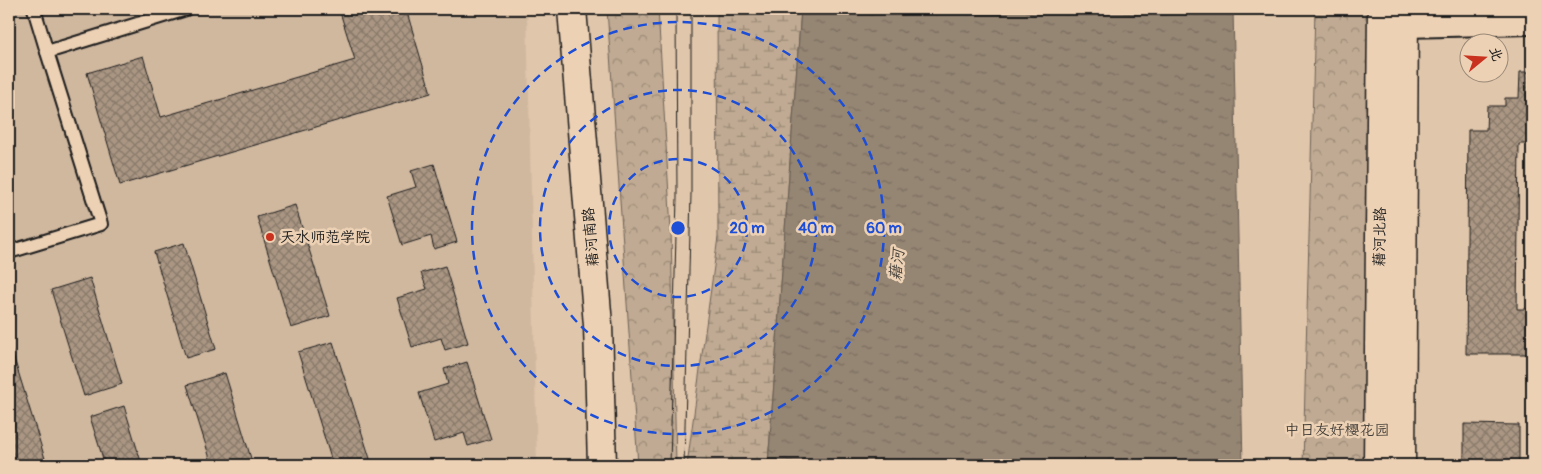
<svg xmlns="http://www.w3.org/2000/svg" width="1541" height="474" font-family="Pangolin,'LXGW WenKai TC',sans-serif">
	<style>
		.built { fill: #d0b89f }
		.forest { fill: url(#forest-crowns); stroke: #6e6358 }
		.wetland { fill: url(#wetland-marsh); stroke: #6e6358 }
		.water { fill: url(#water-ripples); stroke: #655b50 }
		.building { fill: url(#building-cross-hatch); stroke: #1c1c1c }
		.lines { fill: none; stroke-linecap: round; stroke-linejoin: round }
		.service-casing { stroke: #1c1c1c; stroke-width: 16 }
		.minor-casing { stroke: #1c1c1c; stroke-width: 28 }
		.secondary-casing { stroke: #1c1c1c; stroke-width: 31 }
		.service { stroke: #edd1b4; stroke-width: 12 }
		.minor { stroke: #edd1b4; stroke-width: 24 }
		.secondary { stroke: #edd1b4; stroke-width: 28 }
		.tram { stroke: #1c1c1c; stroke-width: 1 }
		.ring { fill: none; stroke: #1d4ed8; stroke-width: 2.5; stroke-dasharray: 9 6 }
		.poi-dot { fill: #c8321e; stroke: #edd1b4; stroke-width: 2 }
		.labels { text-anchor: middle; dominant-baseline: central; stroke-width: 5; stroke-linejoin: round; paint-order: stroke }
		.poi-label { font-size: 15px; fill: #1c1c1c; stroke: #edd1b4; text-anchor: start }
		.street-label { font-size: 15px; fill: #1c1c1c; stroke: #edd1b4 }
		.park-label { font-size: 15px; fill: #45403a; stroke: #edd1b4 }
		.water-label { font-size: 16px; font-style: italic; fill: #46413a; stroke: #edd1b4 }
		.centre { fill: #1d4ed8; stroke: #edd1b4; stroke-width: 2.5 }
		.ring-label { font-size: 15px; text-anchor: middle; font-weight: bold; fill: #1d4ed8; stroke: #edd1b4; stroke-width: 5; stroke-linejoin: round; paint-order: stroke }
	</style>
	<defs>
		<pattern id="forest-crowns" width="20" height="18" patternUnits="userSpaceOnUse" patternTransform="scale(1.25)"><rect width="20" height="18" fill="#c0aa93"/><path d="M2 6a3 3 0 1 1 6 0M12 15a3 3 0 1 1 6 0" fill="none" stroke="#9b8a77"/></pattern>
		<pattern id="wetland-marsh" width="20" height="14" patternUnits="userSpaceOnUse" patternTransform="scale(1.25)"><rect width="20" height="14" fill="#c0aa93"/><path d="M1 5h8M5 5V1M11 12h8M15 12V8" fill="none" stroke="#9b8a77"/></pattern>
		<pattern id="water-ripples" width="26" height="14" patternUnits="userSpaceOnUse" patternTransform="scale(1.25)"><rect width="26" height="14" fill="#958573"/><path d="M2 4q2-2 4 0t4 0M15 11q2-2 4 0t4 0" fill="none" stroke="#796c5e"/></pattern>
		<pattern id="building-cross-hatch" width="8" height="8" patternUnits="userSpaceOnUse" patternTransform="scale(1.25)"><rect width="8" height="8" fill="#aa9683"/><path d="M0 0l8 8M0 8l8-8" fill="none" stroke="#8a7a6a"/></pattern>
	</defs>
	<rect width="100%" height="100%" fill="#e0c6ab"/>
	<filter id="ink" filterUnits="userSpaceOnUse"><feTurbulence type="fractalNoise" baseFrequency=".02" numOctaves="2"/><feDisplacementMap in="SourceGraphic" scale="10" xChannelSelector="R" yChannelSelector="G"/><feConvolveMatrix kernelMatrix="1 2 1 2 8 2 1 2 1" color-interpolation-filters="sRGB"/></filter>
	<g filter="url(#ink)">
		<path class="built" d="M 9,9 L 527,9 L 537,465 L 9,465 Z"/>
		<g class="forest">
			<path d="M 607,9 L 658,9 L 671,230 L 676,465 L 638,465 Z"/>
			<path d="M 1315,9 L 1373,9 L 1371,465 L 1303,465 Z"/>
		</g>
		<path class="wetland" d="M 717,9 L 801,9 L 768,465 L 687,465 L 718,237 Z"/>
		<path class="water" d="M 801,9 L 1233,9 L 1243,465 L 768,465 Z"/>
		<g class="building">
			<path d="M 339,9 L 406,9 L 431,93 L 120,185 L 87,73 L 143,56 L 161,117 L 355,60 Z"/>
			<path d="M 1520,72 L 1532,72 L 1532,144 L 1519,144 L 1517,309 L 1532,309 L 1532,354 L 1466,354 L 1468,130 L 1486,130 L 1487,106 L 1505,106 L 1505,98 L 1519,98 Z"/>
			<path d="M 434,164 L 457,242 L 434,249 L 431,236 L 402,245 L 387,196 L 416,187 L 411,171 Z"/>
			<path d="M 295,205 L 330,316 L 291,328 L 257,217 Z"/>
			<path d="M 184,243 L 216,349 L 186,358 L 154,252 Z"/>
			<path d="M 445,266 L 468,343 L 445,350 L 441,338 L 412,347 L 397,298 L 427,289 L 421,273 Z"/>
			<path d="M 90,278 L 122,384 L 84,396 L 51,290 Z"/>
			<path d="M 9,342 L 47,465 L 9,465 Z"/>
			<path d="M 333,342 L 372,465 L 333,465 L 298,352 Z"/>
			<path d="M 467,362 L 491,439 L 468,446 L 464,433 L 434,442 L 419,393 L 448,384 L 444,369 Z"/>
			<path d="M 225,373 L 253,465 L 212,465 L 187,385 Z"/>
			<path d="M 124,406 L 142,465 L 105,465 L 90,417 Z"/>
			<path d="M 1464,424 L 1519,425 L 1519,465 L 1464,465 Z"/>
		</g>
		<g class="lines">
			<g class="service-casing">
				<g id="service">
					<path d="M 34,9 L 47,52 L 186,9"/>
					<path d="M 9,252 L 101,224 L 47,52"/>
				</g>
			</g>
			<g class="minor-casing">
				<path id="minor" d="M 1386,21 L 1404,25 L 1532,22"/>
			</g>
			<g class="secondary-casing">
				<g id="secondary">
					<path d="M 572,9 L 598,325 L 602,465"/>
					<path d="M 1378,465 L 1382,9"/>
					<path d="M 1401,465 L 1404,9"/>
				</g>
			</g>
			<use href="#service" class="service"/>
			<use href="#minor" class="minor"/>
			<use href="#secondary" class="secondary"/>
			<g class="tram">
				<path d="M 670,465 L 677,197 L 676,9"/>
				<path d="M 684,465 L 691,194 L 691,9"/>
			</g>
		</g>
	</g>
	<g class="ring">
		<circle cx="678" cy="228" r="69"/>
		<circle cx="678" cy="228" r="138"/>
		<circle cx="678" cy="228" r="206"/>
	</g>
	<circle class="poi-dot" cx="270" cy="237" r="5"/>
	<g class="labels">
		<g class="poi-label">
			<text x="280" y="237">天水师范学院</text>
		</g>
		<g class="street-label">
			<text transform="translate(591 237) rotate(-95)">藉河南路</text>
			<text transform="translate(1380 237) rotate(-89)">藉河北路</text>
		</g>
		<g class="park-label">
			<text x="1337" y="430">中日友好樱花园</text>
		</g>
		<g class="water-label">
			<text transform="translate(897 265) rotate(-84)">藉河</text>
		</g>
	</g>
	<circle cx="678" cy="228" r="8" class="centre"/>
	<g class="ring-label">
		<text x="747" y="233">20 m</text>
		<text x="816" y="233">40 m</text>
		<text x="884" y="233">60 m</text>
	</g>
	<rect width="1541" height="474" fill="none" stroke="#edd1b4" stroke-width="30"/>
	<rect x="15" y="15" width="1511" height="444" fill="none" stroke="#1c1c1c" stroke-width="2" filter="url(#ink)"/>
	<g transform="translate(1484 58) rotate(72)"><circle r="24" fill="#edd1b4" stroke="#998977"/>
	<path d="M0-4L9 19L0 12L-9 19Z" fill="#c8321e"/>
	<text y="-8" font-size="14" font-weight="bold" text-anchor="middle" fill="#1c1c1c">北</text>
	</g>
</svg>
